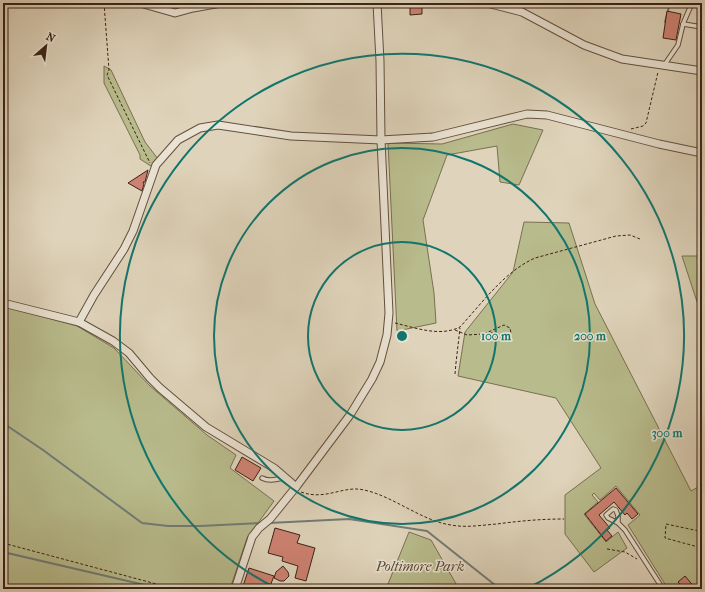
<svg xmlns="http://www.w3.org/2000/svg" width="705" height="592" font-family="'IM FELL French Canon',serif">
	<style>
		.green { fill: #b8bb8c; stroke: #796f51 }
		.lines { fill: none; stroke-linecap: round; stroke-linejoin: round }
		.stream { stroke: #717c77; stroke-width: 2 }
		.building { fill: #ce8272; stroke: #3a2316 }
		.service-casing { stroke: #634f3f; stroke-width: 5.5 }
		.minor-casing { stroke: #634f3f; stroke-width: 9 }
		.path { stroke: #3a2316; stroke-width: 1; stroke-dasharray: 3 2; stroke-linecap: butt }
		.service { stroke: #eae3d3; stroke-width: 3.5 }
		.minor { stroke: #eae3d3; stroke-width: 7 }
		.ring { fill: none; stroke: #0f766e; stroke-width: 2 }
		.labels { text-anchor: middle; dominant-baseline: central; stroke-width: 3; stroke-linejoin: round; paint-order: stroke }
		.park-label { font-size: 14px; font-style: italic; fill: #5a4934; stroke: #eae3d3 }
		.centre { fill: #0f766e; stroke: #eae3d3; stroke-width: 2 }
		.ring-label { font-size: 12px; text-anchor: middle; font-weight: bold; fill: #0f766e; stroke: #eae3d3; stroke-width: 3; stroke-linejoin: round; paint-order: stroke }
	</style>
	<rect width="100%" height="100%" fill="#dfd4bb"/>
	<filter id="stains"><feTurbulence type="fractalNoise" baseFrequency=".005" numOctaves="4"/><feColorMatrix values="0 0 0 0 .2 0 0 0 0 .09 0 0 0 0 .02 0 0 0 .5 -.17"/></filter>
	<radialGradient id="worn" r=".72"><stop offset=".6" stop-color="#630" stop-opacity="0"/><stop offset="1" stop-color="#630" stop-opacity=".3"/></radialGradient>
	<g class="green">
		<path d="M 104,66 L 111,70 L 145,142 L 158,159 L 154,168 L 140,159 L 140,155 L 104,83 Z"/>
		<path d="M 513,124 L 543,130 L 519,185 L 500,182 L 497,146 L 447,155 L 423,220 L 434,293 L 436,323 L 397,331 L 388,143 L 442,144 Z"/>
		<path d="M 524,222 L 569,223 L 595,304 L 691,491 L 702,485 L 702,589 L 668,589 L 628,525 L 640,515 L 616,486 L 600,500 L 594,493 L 592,495 L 598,502 L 584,514 L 606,542 L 618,532 L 627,548 L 594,572 L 565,534 L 565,495 L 601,468 L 556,398 L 458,376 L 465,332 L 513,272 Z"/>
		<path d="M 682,256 L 702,256 L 702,317 Z"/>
		<path d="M 3,306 L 77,326 L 114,348 L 150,386 L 207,435 L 236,455 L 230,468 L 274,501 L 247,538 L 230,589 L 3,589 Z"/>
		<path d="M 409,532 L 431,540 L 459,589 L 386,589 Z"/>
	</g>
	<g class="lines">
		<g class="stream">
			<path d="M 665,22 L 670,3"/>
			<path d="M 3,423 L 43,450 L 142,523 L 168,526 L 200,526 L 261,523"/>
			<path d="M 269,523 L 349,519 L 427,531 L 500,589"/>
			<path d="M 3,552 L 162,589"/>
		</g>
	</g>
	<g class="building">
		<path d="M 422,3 L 422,14 L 410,15 L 410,4 Z"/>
		<path d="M 667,11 L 681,14 L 676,40 L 663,38 Z"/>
		<path d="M 148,170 L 145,182 L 143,182 L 144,184 L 142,191 L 128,183 Z"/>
		<path d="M 242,457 L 261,468 L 253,481 L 235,470 Z"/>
		<path d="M 616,488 L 638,514 L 632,519 L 627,513 L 625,515 L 614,502 L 599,515 L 610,528 L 607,530 L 612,536 L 606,541 L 585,514 Z"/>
		<path d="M 275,528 L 300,535 L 297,543 L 315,548 L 306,581 L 295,578 L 298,566 L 282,561 L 283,557 L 268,553 Z"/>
		<path d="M 283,566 L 288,572 L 289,576 L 284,581 L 280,581 L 274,578 L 276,572 Z"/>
		<path d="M 249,568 L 274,576 L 269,589 L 242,589 Z"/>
		<path d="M 685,576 L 696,589 L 684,589 L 678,582 Z"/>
	</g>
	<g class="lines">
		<g class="service-casing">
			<g id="service">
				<path d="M 683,24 L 702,27"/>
				<path d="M 665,64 L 678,45 L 683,24 L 692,3"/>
				<path d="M 262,478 C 270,482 276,479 284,478"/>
				<path d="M 618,523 L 618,516 L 616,510 L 613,509 L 606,515 L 608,518 L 618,523 L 625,530 L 663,589"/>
			</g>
		</g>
		<g class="minor-casing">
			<g id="minor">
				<path d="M 140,3 L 175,13 L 193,8 L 221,3"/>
				<path d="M 487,3 L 522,12 L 584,45 L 622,59 L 702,71"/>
				<path d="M 3,303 L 79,322 L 113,341 L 129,353 L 150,378 L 160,388 L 206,427 L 274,468 L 296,487"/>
				<path d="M 79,322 L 94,295 L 124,249 L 133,231 L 156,165 L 178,140 L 200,128 L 218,125 L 291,136 L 381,140 L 433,137 L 527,114 L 547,115 L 659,144 L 702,153"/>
				<path d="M 235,589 L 252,537 L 259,528 L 270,519 L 296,487 L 350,415 L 372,379 L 380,362 L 387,335 L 389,313 L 381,140 L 380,61 L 377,3"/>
			</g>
		</g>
		<g class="path">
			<path d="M 104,3 L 109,70 L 107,75 L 150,163"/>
			<path d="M 631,129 L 643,126 L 646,123 L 658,72"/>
			<path d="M 395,323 C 416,328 440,337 460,327 C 483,302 504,272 535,258 L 616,236 L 630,235 L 640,239"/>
			<path d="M 455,330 L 467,335 L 484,334 L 504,325 L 510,328 L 511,333 L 509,337 L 504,339 L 490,332"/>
			<path d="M 455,374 L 456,363 L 460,328"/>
			<path d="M 301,492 C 326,501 343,485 364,490 C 393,496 422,521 451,525 C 466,528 482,525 497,524 C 519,521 541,519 564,519"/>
			<path d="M 702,528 L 699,531 L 666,524 L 665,538 L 702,548"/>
			<path d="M 3,543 L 175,589"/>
			<path d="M 607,549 L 625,552 L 637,559"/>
		</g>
		<use href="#service" class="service"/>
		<use href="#minor" class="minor"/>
	</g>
	<g class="ring">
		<circle cx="402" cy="336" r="94"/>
		<circle cx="402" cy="336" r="188"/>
		<path d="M276 588A282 282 0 1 1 528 588"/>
	</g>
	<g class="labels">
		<g class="park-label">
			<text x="420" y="566">Poltimore Park</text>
		</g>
	</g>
	<circle cx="402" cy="336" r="6" class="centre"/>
	<g class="ring-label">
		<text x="496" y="340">100 m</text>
		<text x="590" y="340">200 m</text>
		<text x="667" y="437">300 m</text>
	</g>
	<rect width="705" height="592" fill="none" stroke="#dfd4bb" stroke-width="16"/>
	<rect x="4" y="4" width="697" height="584" fill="none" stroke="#3a2316" stroke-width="2"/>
	<rect x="8" y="8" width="689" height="576" fill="none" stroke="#3a2316"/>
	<g transform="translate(46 46) rotate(28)" stroke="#eae3d3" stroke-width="3" paint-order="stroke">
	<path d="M0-3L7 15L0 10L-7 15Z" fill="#3a2316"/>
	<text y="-6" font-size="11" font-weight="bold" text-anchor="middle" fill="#3a2316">N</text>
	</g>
	<rect width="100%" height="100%" filter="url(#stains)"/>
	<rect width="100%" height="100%" fill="url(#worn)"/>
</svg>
